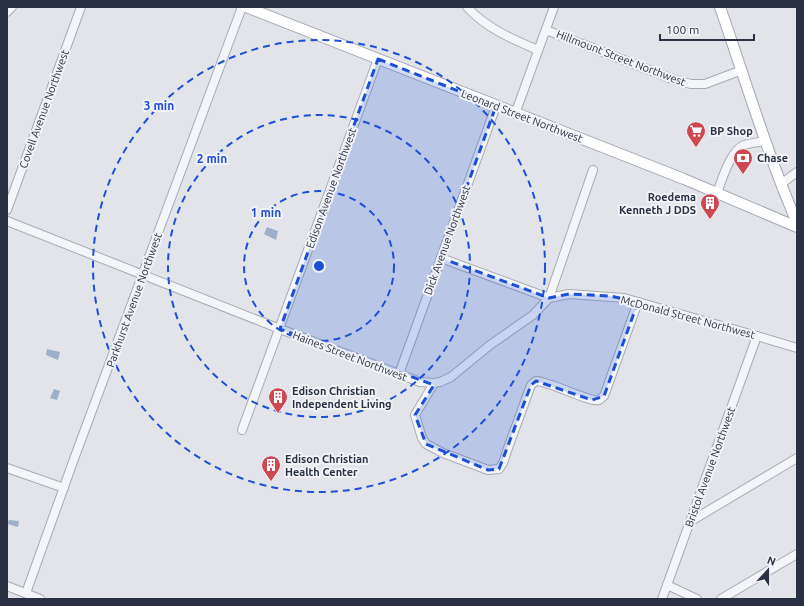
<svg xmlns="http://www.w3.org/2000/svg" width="804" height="606" font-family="Ubuntu,sans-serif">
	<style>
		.water { fill: #9dafc9 }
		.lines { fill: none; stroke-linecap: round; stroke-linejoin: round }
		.minor-casing { stroke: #a7abb4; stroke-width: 10 }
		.major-casing { stroke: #a1a8b6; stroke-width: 12 }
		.minor { stroke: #f4f5f8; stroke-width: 8 }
		.major { stroke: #fff; stroke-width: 10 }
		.marked { fill: #1d4ed8; fill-opacity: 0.2; stroke: #1d4ed8; stroke-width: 3; stroke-dasharray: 8 5; stroke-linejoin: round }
		.ring { fill: none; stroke: #1d4ed8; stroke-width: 2; stroke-dasharray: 7 5 }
		.labels { text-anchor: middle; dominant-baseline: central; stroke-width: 4; stroke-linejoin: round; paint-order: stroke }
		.street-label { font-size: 11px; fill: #2a3142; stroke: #f1f3f7 }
		.poi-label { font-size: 11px; font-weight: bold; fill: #2a3142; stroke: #f1f3f7; text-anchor: start }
		.centre { fill: #1d4ed8; stroke: #f1f3f7; stroke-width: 2 }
		.ring-label { font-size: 12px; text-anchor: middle; font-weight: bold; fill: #1d4ed8; stroke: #f1f3f7; stroke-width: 4; stroke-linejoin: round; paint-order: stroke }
	</style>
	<rect width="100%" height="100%" fill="#e2e4ea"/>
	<g class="water">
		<path d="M 267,227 L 278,231 L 276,240 L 264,234 Z"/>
		<path d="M 47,349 L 60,352 L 58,360 L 46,355 Z"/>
		<path d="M 54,389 L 60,391 L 57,400 L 50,398 Z"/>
		<path d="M 9,520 L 19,521 L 18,527 L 7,524 Z"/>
	</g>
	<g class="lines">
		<g class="minor-casing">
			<g id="minor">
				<path d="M 467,7 C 486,28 512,39 538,50"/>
				<path d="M 7,12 L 12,7"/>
				<path d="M 546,30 L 675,80 L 691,84 L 705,84 L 742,70"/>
				<path d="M 515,114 L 554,7"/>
				<path d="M 781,184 L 797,172"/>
				<path d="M 717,193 C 722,180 730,151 744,145 C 751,143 759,142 766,141"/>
				<path d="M 7,210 L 81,7"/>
				<path d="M 7,221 L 280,329 L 420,382 L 434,383 L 440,382 L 451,377 L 490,345 L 533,315 L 549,298 L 593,170"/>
				<path d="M 441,258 L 549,298 L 569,294 L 624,298 L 757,336 L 797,348"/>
				<path d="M 399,374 L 496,106"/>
				<path d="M 434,383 L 415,415 L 422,438 L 426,444 L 443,453 L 488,470 L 499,469 L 503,463 L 508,448 L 531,385 L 536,381 C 552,382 590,403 599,400 C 601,399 602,397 604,396 L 638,302"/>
				<path d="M 242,430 L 378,59"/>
				<path d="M 7,468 L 64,488"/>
				<path d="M 691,521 L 797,458"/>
				<path d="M 667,585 L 697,599"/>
				<path d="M 7,586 L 40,599"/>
				<path d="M 26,593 L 74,459 L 242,7"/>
				<path d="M 662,599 L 757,336"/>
				<path d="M 721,599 L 797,554"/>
			</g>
		</g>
		<g class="major-casing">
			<g id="major">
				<path d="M 246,7 L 684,179 L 797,227"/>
				<path d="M 720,7 C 745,79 767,153 797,223"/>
			</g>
		</g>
		<use href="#minor" class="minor"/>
		<use href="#major" class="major"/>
	</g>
	<path class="marked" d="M 378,59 L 496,106 L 441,258 L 549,298 L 569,294 L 610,296 L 638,302 L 604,396 L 592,400 L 536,381 L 531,385 L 499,469 L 488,470 L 426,444 L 415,415 L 434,385 L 280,329 Z"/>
	<g class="ring">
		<circle cx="319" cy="266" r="75"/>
		<circle cx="319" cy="266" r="151"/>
		<circle cx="319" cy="266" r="226"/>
	</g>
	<defs>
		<g id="supermarket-pin" transform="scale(1)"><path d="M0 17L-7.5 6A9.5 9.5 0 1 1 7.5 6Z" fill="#cd4952" stroke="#f1f3f7"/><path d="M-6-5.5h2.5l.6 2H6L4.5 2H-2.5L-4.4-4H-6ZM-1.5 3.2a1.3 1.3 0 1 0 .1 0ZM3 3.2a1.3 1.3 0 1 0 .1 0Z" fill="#fff"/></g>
		<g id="bank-pin" transform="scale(1)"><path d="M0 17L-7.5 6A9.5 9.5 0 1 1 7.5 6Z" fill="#cd4952" stroke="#f1f3f7"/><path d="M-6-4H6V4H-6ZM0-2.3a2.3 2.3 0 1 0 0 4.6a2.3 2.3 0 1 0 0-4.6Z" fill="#fff"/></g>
		<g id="building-pin" transform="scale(1)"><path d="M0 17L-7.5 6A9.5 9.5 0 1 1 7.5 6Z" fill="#cd4952" stroke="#f1f3f7"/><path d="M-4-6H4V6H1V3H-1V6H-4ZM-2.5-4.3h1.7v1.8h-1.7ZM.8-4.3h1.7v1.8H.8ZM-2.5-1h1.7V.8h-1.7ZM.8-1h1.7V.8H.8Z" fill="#fff"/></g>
	</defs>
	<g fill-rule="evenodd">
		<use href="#supermarket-pin" x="696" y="131"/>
		<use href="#bank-pin" x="743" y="158"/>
		<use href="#building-pin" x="710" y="203"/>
		<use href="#building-pin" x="278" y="397"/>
		<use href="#building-pin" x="271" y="465"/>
	</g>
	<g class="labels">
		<g class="street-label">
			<text transform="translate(621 58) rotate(21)">Hillmount Street Northwest</text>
			<text transform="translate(44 109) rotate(-70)">Covell Avenue Northwest</text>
			<text transform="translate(522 116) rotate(21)">Leonard Street Northwest</text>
			<text transform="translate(331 188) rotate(-70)">Edison Avenue Northwest</text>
			<text transform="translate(447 240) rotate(-70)">Dick Avenue Northwest</text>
			<text transform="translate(134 300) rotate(-70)">Parkhurst Avenue Northwest</text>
			<text transform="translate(688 317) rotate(15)">McDonald Street Northwest</text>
			<text transform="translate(350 356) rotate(21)">Haines Street Northwest</text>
			<text transform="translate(710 467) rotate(-70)">Bristol Avenue Northwest</text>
		</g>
		<g class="poi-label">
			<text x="710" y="131">BP Shop</text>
			<text x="757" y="158">Chase</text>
			<text x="696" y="197" text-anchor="end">Roedema<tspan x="696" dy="13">Kenneth J DDS</tspan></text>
			<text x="292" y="391">Edison Christian<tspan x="292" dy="13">Independent Living</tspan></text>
			<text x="285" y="459">Edison Christian<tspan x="285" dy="13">Health Center</tspan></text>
		</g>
	</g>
	<circle cx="319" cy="266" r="6" class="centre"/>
	<g class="ring-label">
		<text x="159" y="110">3 min</text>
		<text x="212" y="163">2 min</text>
		<text x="266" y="217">1 min</text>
	</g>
	<rect width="804" height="606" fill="none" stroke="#2a3142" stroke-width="16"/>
	<g transform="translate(768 570) rotate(21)" stroke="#f1f3f7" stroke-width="3" paint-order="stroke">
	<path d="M0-3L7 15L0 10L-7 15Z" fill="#2a3142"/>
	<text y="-6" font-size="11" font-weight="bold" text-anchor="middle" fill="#2a3142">N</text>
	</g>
	<path d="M660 34v6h94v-6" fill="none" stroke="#2a3142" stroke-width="2"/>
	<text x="666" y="34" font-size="12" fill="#2a3142" stroke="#f1f3f7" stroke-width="3" paint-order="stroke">100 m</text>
</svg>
